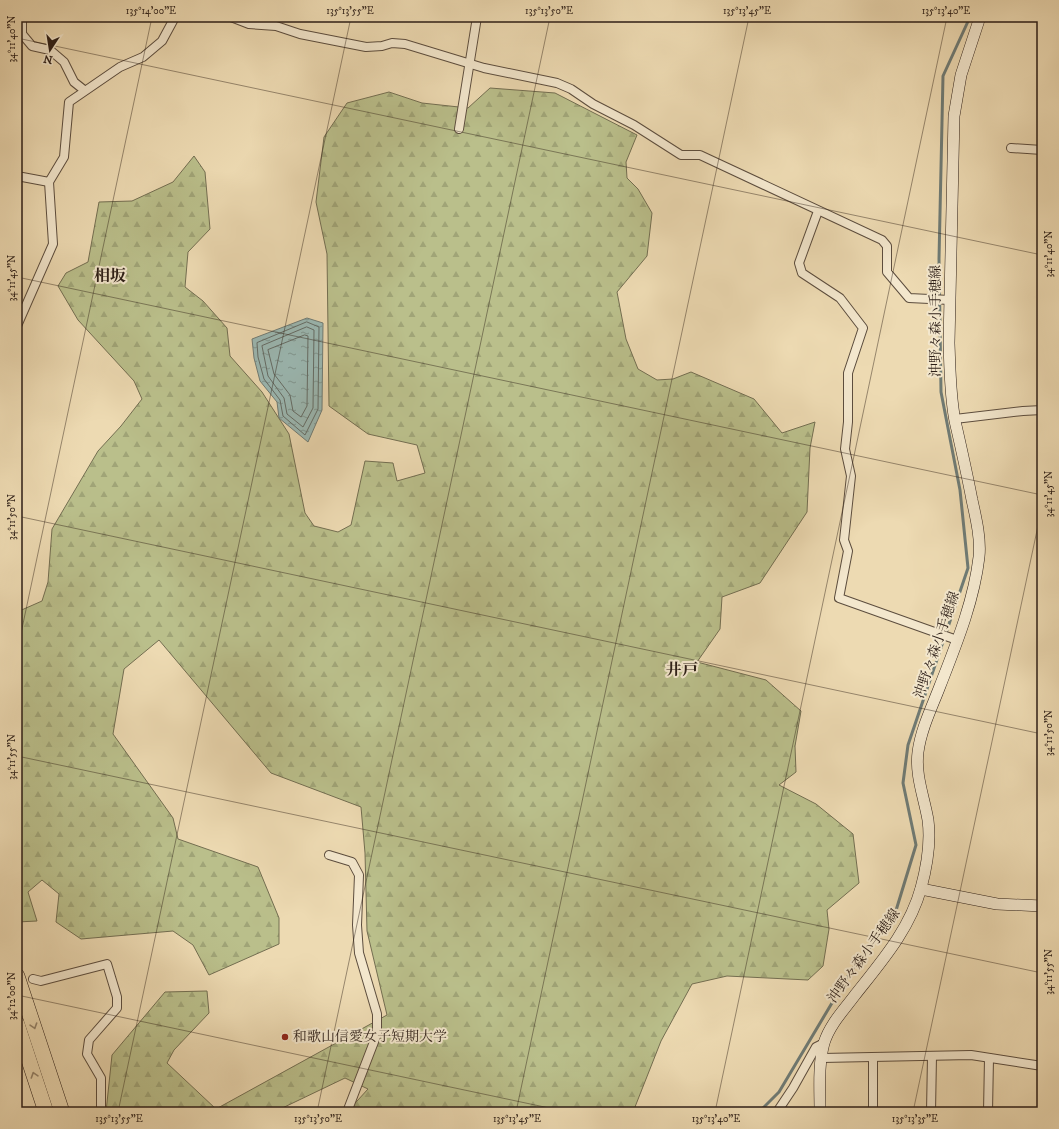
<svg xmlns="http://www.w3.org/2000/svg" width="1059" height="1129" font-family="'IM FELL DW Pica','Noto Serif JP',serif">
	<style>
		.forest { fill: url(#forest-firs); stroke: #736e51 }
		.water { fill: url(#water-ripples); stroke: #6f7b75 }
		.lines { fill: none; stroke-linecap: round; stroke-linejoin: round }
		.shore { stroke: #646c66; stroke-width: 1 }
		.stream { stroke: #6f7b75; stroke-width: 3 }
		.street-casing { stroke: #5c4d3e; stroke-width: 10 }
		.secondary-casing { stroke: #2c1e17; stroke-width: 12 }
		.highway-casing { stroke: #2c1e17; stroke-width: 16 }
		.street { stroke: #f3e7cd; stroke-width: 8 }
		.secondary { stroke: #f3e7cd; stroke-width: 11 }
		.highway { stroke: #eddab2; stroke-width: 15 }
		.oneway { stroke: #96856c }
		.ticks { fill: none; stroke: #2c1e17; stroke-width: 1; stroke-opacity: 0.45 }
		.poi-dot { fill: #8f2418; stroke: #f3e7cd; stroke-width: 1.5 }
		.labels { text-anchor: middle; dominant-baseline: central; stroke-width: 4; stroke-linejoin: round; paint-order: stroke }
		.street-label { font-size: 14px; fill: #2c1e17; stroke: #f3e7cd }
		.poi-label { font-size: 14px; fill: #2c1e17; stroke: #f3e7cd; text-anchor: start }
		.quarter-label { font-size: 16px; font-weight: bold; fill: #2c1e17; stroke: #f3e7cd }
		.neatline { fill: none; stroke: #2c1e17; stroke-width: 1.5 }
		.ticks-label { font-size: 10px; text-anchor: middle; fill: #2c1e17 }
	</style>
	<defs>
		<pattern id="forest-firs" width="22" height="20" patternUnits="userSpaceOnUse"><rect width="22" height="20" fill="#babf8b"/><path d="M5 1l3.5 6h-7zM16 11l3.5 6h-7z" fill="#a0a477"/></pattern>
		<pattern id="water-ripples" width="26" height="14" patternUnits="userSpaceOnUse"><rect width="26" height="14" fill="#9bb9b4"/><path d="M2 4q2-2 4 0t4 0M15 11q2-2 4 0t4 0" fill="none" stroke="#7f9691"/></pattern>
	</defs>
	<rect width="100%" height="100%" fill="#eddab2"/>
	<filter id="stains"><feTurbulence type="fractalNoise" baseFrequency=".005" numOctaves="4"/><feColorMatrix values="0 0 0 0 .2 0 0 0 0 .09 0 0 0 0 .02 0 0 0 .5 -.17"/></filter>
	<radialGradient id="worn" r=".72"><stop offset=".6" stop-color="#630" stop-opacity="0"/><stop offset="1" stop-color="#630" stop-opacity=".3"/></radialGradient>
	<path class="forest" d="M 490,88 L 555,93 L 637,135 L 626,162 L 627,178 L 638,189 L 652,213 L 647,256 L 617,292 L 626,339 L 638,369 L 657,380 L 673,379 L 691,372 L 754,399 L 782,433 L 815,422 L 810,448 L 807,512 L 760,583 L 722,597 L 720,629 L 697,662 L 766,680 L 801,711 L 795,746 L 796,772 L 779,785 L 816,804 L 853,834 L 859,883 L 827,910 L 829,929 L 823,966 L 808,980 L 727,976 L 692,984 L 661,1041 L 633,1112 L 347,1112 L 368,1089 L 345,1078 L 274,1112 L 106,1112 L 112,1055 L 165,992 L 207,991 L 209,1013 L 174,1050 L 167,1063 L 216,1109 L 387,1015 L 367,931 L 365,853 L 361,807 L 271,773 L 159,640 L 124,669 L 113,734 L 173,818 L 178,839 L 258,867 L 279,918 L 279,944 L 209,975 L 193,945 L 173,931 L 81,939 L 56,922 L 59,894 L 42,880 L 28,892 L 37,921 L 17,922 L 17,612 L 42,601 L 48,582 L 52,529 L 98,451 L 121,426 L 142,399 L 134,381 L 78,320 L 58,286 L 66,273 L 88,262 L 99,202 L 132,201 L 173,182 L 194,156 L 205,172 L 210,229 L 188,252 L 185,287 L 203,301 L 227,328 L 230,356 L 262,392 L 289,434 L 305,513 L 314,526 L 338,532 L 351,525 L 365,461 L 393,463 L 397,481 L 425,473 L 417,445 L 368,434 L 329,406 L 327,254 L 316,202 L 324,137 L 347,103 L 389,92 L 422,103 L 468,108 Z"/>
	<path class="water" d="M 307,318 L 323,323 L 322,410 L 308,442 L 279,418 L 277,402 L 260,381 L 254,358 L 252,339 Z"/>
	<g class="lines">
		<g class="shore">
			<path d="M 307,322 L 319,327 L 318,409 L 305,435 L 283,416 L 280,400 L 264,379 L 258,357 L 257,343 Z"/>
			<path d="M 307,327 L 314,330 L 313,408 L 303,427 L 287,414 L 284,398 L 268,376 L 262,346 Z"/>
			<path d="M 305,335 L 308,336 L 307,406 L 301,417 L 293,411 L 290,395 L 274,374 L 268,350 Z"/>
		</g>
		<path class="stream" d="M 759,1112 L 779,1092 L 851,971 L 894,917 L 916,845 L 903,783 L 908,745 L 968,568 L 960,490 L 941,392 L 939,259 L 943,76 L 970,17"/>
		<g class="street-casing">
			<g id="street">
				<path d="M 22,17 L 22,34 L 32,46 L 50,50 L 64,62 L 74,82 L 84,90"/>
				<path d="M 231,17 L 249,24 L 276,26 L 300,34 L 366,47 L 382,46 L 392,43 L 405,44 L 484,68 L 557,83 L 571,89 L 593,104 L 634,125 L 681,155 L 700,155 L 882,240 L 887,246 L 887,272 L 909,298 L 950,300"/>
				<path d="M 459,129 L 477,17"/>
				<path d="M 1011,148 L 1042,150"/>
				<path d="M 17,176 L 49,182"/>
				<path d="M 818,211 L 799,263 L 802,273 L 840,298 L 863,328 L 848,373 L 848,422 L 845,449 L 851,476 L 844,540 L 848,551 L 839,598 L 957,640"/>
				<path d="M 17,326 L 53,244 L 49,182 L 64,157 L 69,102 L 120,67 L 143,57 L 162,41 L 175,17"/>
				<path d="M 955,419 L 1023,411 L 1042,410"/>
				<path d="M 329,855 L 352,862 L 359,875 L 357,925 L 359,953 L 377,1014 L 377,1034 L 347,1112"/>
				<path d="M 33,979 L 41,981 L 107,964 L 117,997 L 117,1008 L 89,1040 L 87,1054 L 101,1078 L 101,1112"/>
				<path d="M 873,1057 L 873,1112"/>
				<path d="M 822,1058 L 971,1055 L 1042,1066"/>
				<path d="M 777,1112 L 793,1088 L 816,1047 L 824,1043"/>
				<path d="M 931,1112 L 932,1056"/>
				<path d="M 988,1112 L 989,1058"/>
			</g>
		</g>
		<g class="secondary-casing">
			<g id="secondary">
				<path d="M 921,889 L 997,904 L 1042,906"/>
				<path d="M 820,1112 C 820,1089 818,1065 824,1043 C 830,1024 844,1010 855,995 C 881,962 910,929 921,888 C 927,866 931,843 928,820 C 924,797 915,775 918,752 C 921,729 932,707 940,686 C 956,645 974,601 979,557 C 981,539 976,518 972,500 C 967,474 961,447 955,421 C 950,395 950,369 949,343 L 954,116 L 961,75 L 980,17"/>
			</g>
		</g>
		<g class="highway-casing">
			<g id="highway">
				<path d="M 17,976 L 62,1112"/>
				<path d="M 17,1024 L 46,1112"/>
			</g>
		</g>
		<use href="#street" class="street"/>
		<use href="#secondary" class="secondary"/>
		<use href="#highway" class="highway"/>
	</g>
	<defs><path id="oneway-chevron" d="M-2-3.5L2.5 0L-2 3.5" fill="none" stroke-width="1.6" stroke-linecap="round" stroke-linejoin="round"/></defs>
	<g class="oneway">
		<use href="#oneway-chevron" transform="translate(34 1026) rotate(72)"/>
		<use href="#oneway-chevron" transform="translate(34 1075) rotate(-108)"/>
	</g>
	<path class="ticks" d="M 17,38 L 1042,255M 17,277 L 1042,495M 17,516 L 1042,734M 17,652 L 152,17M 17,756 L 1042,973M 17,995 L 568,1112M 118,1112 L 351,17M 317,1112 L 550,17M 516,1112 L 749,17M 715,1112 L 947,17M 913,1112 L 1042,507"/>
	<circle class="poi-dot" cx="285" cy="1037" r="4"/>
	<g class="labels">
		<g class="street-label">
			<text transform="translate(936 321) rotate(-90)">沖野々森小手穂線</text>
			<text transform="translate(937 645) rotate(-71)">沖野々森小手穂線</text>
			<text transform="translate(864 956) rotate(-54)">沖野々森小手穂線</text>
		</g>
		<g class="poi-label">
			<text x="293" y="1037">和歌山信愛女子短期大学</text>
		</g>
		<g class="quarter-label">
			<text x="110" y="276">相坂</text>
			<text x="682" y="670">井戸</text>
		</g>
	</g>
	<rect width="1059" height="1129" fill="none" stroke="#eddab2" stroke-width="44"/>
	<g transform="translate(50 50) rotate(192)" stroke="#f3e7cd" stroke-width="3" paint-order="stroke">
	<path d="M0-3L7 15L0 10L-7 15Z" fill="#2c1e17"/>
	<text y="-6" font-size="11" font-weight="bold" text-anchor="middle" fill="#2c1e17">N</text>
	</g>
	<rect x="22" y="22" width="1015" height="1085" class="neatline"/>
	<g class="ticks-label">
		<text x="151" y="14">135°14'00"E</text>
		<text x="350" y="14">135°13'55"E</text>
		<text x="549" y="14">135°13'50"E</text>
		<text x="747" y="14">135°13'45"E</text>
		<text x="946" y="14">135°13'40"E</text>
		<text transform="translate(11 39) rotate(-90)" y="4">34°11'40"N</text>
		<text transform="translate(1048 254) rotate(-90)" y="4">34°11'40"N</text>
		<text transform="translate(11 278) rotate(-90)" y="4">34°11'45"N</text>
		<text transform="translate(1048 494) rotate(-90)" y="4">34°11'45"N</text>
		<text transform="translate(11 517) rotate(-90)" y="4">34°11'50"N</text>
		<text transform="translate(1048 733) rotate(-90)" y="4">34°11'50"N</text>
		<text transform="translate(11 757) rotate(-90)" y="4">34°11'55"N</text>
		<text transform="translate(1048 972) rotate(-90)" y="4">34°11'55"N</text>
		<text transform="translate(11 996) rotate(-90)" y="4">34°12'00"N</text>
		<text x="119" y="1122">135°13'55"E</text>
		<text x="318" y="1122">135°13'50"E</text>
		<text x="517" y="1122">135°13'45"E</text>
		<text x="716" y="1122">135°13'40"E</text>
		<text x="915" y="1122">135°13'35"E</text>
	</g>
	<rect width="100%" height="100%" filter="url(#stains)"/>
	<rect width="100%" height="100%" fill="url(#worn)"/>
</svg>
